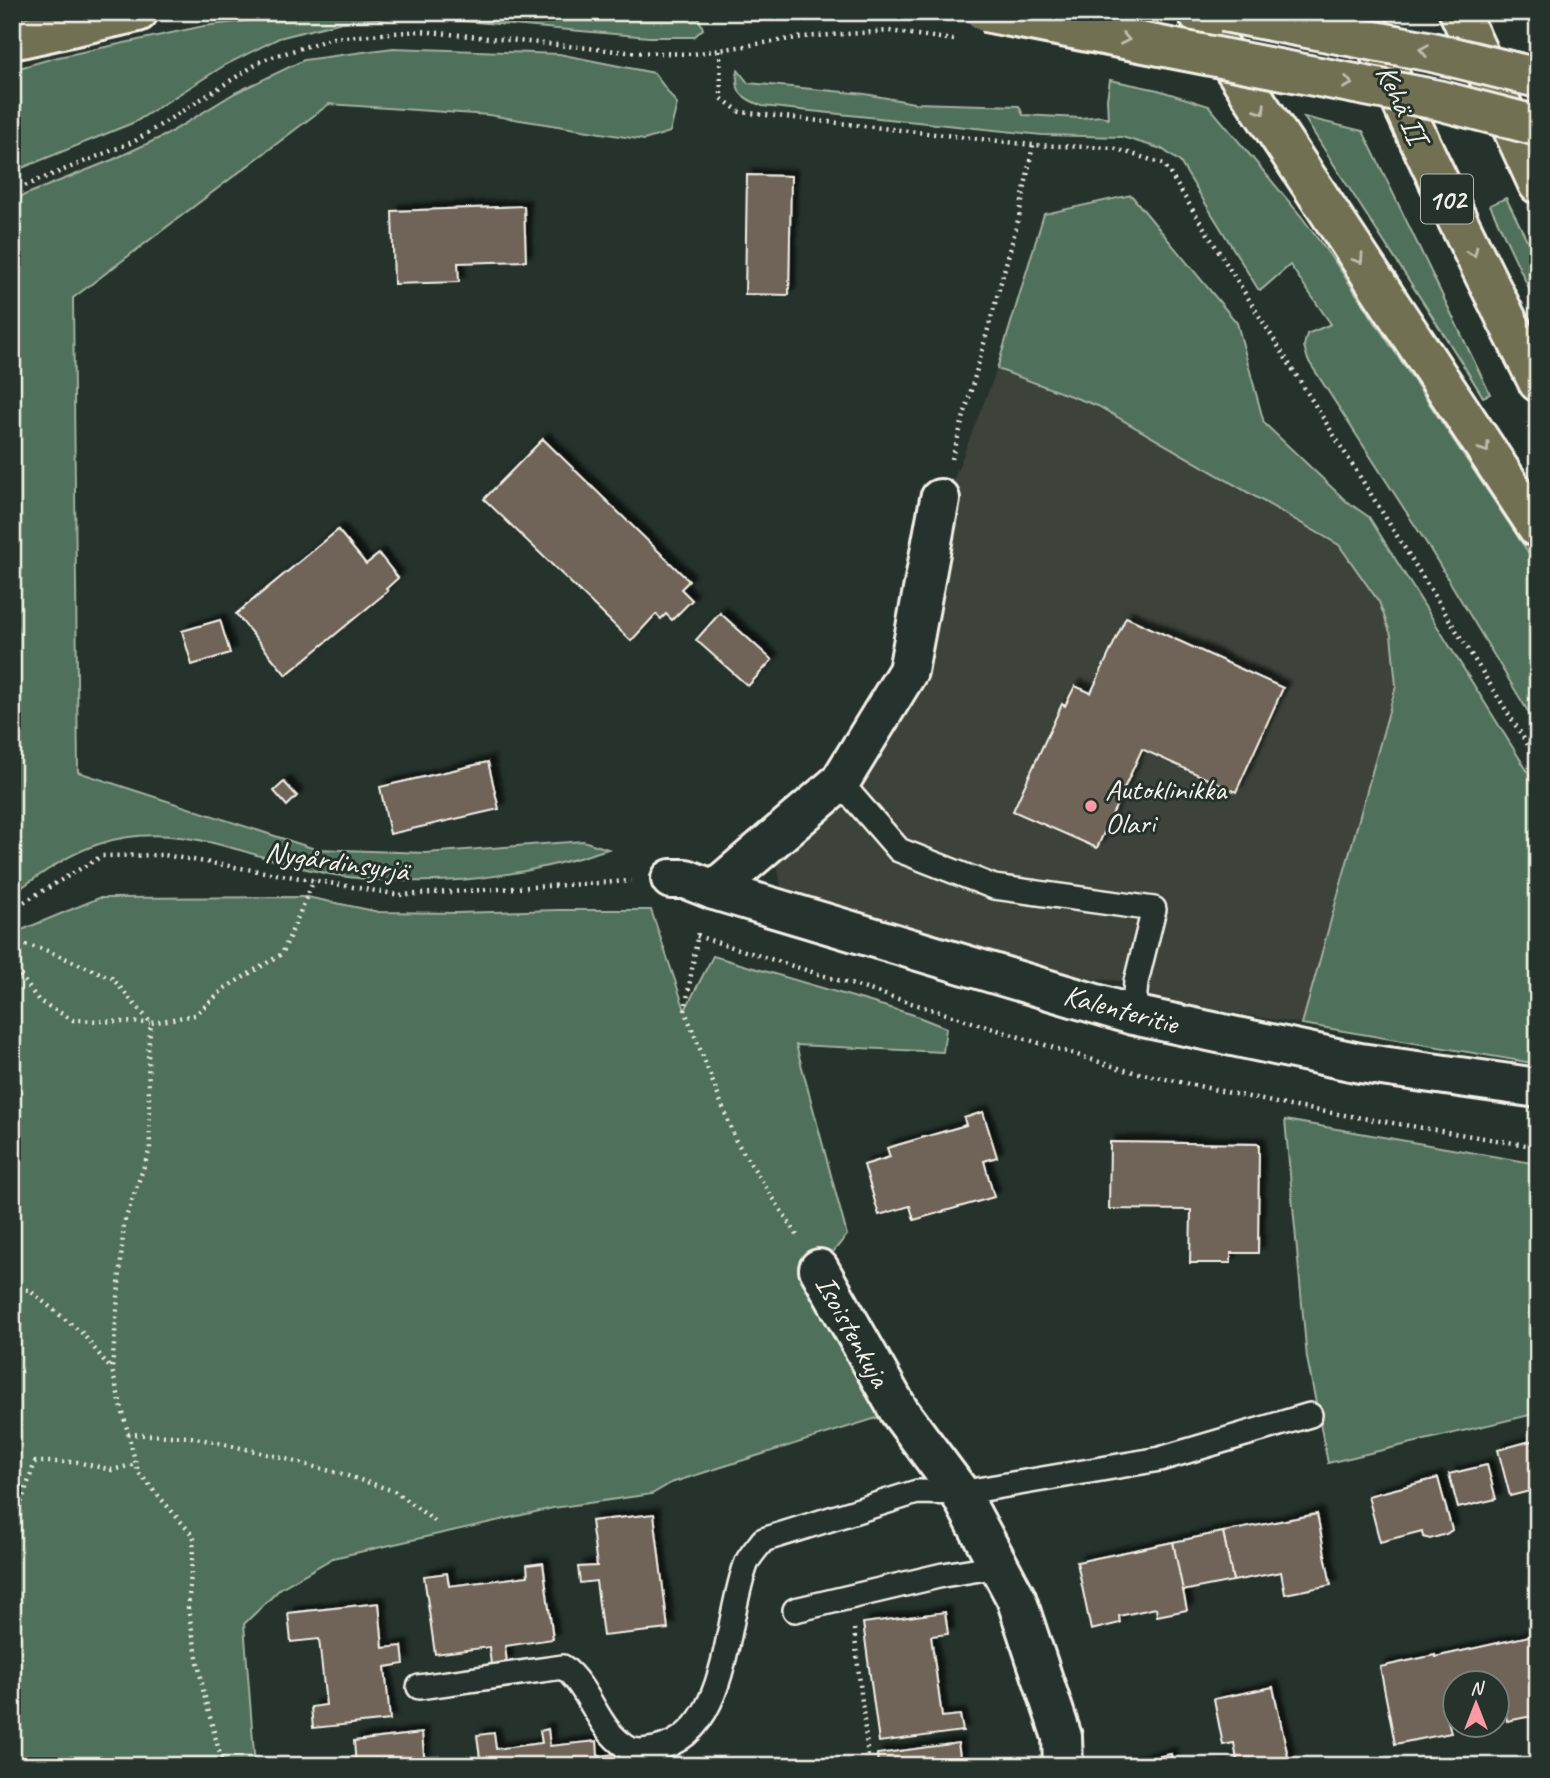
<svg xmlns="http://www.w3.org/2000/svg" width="1550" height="1778" font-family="Caveat,sans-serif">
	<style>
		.built { fill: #3c423a }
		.green { fill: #50705a; stroke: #a2b0a1; stroke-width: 2 }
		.building { fill: #6f6459; stroke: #f4f1e8; stroke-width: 2; filter: url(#shadow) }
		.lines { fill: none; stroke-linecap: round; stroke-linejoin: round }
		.service-casing { stroke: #f4f1e8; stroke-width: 28 }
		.minor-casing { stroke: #f4f1e8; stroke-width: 44 }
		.primary-casing { stroke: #f4f1e8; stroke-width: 44 }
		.trunk-casing { stroke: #f4f1e8; stroke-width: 44 }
		.path { stroke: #f4f1e8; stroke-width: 4.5; stroke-dasharray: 2 5; stroke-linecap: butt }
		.service { stroke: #26332d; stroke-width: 23 }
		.minor { stroke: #26332d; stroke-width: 38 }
		.primary { stroke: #716f52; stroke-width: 38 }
		.trunk { stroke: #716f52; stroke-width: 38 }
		.primary-bridge-casing { stroke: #f4f1e8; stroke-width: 44; stroke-linecap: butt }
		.primary-bridge { stroke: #716f52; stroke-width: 38 }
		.oneway { stroke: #c0bdac }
		.poi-dot { fill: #ff9aa2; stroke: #26332d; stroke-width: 2.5 }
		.labels { text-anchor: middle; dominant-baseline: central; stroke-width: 6; stroke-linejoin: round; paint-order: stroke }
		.shield { fill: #26332d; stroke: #b6b8b0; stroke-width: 2 }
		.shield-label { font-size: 28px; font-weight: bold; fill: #f4f1e8 }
		.street-label { font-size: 30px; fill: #f4f1e8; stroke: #26332d }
		.poi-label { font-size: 30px; fill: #f4f1e8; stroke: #26332d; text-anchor: start }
	</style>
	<defs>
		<filter id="shadow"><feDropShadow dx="6" dy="-6" stdDeviation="2" flood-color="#0009"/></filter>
	</defs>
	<rect width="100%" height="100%" fill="#26332d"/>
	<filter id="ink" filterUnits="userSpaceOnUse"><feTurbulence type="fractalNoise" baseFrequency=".0143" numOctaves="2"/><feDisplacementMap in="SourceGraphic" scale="14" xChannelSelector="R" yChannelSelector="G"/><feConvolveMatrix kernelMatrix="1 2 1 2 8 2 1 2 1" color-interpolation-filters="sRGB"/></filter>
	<g filter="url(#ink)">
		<path class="built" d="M 997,369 L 1098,406 L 1339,545 L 1379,601 L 1391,635 L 1396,686 L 1302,1024 L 1155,1000 L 1136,982 L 1079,978 L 870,918 L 781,887 L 776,856 L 879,741 L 934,642 L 946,499 Z"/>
		<g class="green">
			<path d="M 315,12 L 692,12 L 698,16 L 703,29 L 694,37 L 649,37 L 407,16 L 342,22 L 279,38 L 225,65 L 135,122 L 12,172 L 12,70 L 54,58 L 204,26 Z"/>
			<path d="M 393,48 L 559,54 L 654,73 L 677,104 L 670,132 L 644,140 L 489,115 L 329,104 L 73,298 L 78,772 L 315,849 L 426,853 L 583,841 L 608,849 C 520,878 441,888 348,877 C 265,867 184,815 99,844 C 67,854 40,875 12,894 L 12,200 L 112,160 L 166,135 L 235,93 L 304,60 Z"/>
			<path d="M 738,70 L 748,83 L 865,94 L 914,103 L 1019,106 L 1023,115 L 1081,118 L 1101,116 L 1108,119 L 1107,99 L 1110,80 L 1158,90 L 1209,106 L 1301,216 L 1337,265 L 1538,567 L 1538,728 L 1427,544 L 1308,360 L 1304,346 L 1307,334 L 1331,324 L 1290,265 L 1261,290 L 1258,289 L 1180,162 L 1162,149 L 1122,137 L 1042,135 L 762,106 C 742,97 734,94 738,70 Z"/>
			<path d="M 1304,117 L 1363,131 L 1490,394 L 1483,397 C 1425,302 1362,211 1304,117 Z"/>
			<path d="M 1131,195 L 1237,323 L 1264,423 L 1346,501 L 1369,517 L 1538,788 L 1538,1064 L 1302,1024 L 1396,686 L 1391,635 L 1379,602 L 1339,545 L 1098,406 L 997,369 L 1044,214 Z"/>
			<path d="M 1506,198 L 1538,262 L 1538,292 L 1532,295 L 1490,205 Z"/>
			<path d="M 307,897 L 379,912 L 457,913 L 558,910 L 651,910 L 685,1010 L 713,956 L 911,1014 L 946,1028 L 943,1052 L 796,1045 L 847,1235 L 819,1269 L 899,1411 L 671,1483 L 652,1494 L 553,1508 L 333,1558 L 281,1588 L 244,1624 L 255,1766 L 12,1766 L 12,934 L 99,898 Z"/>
			<path d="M 1285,1120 L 1538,1164 L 1538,1413 L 1328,1463 L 1307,1358 Z"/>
		</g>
		<g class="building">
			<path d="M 747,175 L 791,176 L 789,295 L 745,294 Z"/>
			<path d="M 524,206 L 526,261 L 458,263 L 459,282 L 394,284 L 392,211 Z"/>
			<path d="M 543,439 L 689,581 L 681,589 L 692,600 L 672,620 L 666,614 L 661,619 L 656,614 L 631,641 L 484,499 Z"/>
			<path d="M 338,530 L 366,564 L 379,554 L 398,578 L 386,589 L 388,591 L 286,675 L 236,614 Z"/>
			<path d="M 720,613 L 772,660 L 748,686 L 696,640 Z"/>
			<path d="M 1126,617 L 1283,688 L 1236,792 L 1142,749 L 1097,848 L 1013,811 L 1062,704 L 1065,706 L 1075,686 L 1091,693 Z"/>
			<path d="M 220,620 L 230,653 L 192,665 L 182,631 Z"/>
			<path d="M 488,762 L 499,809 L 390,834 L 380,787 Z"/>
			<path d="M 284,782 L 297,796 L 287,806 L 274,791 Z"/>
			<path d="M 983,1112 L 997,1157 L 984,1161 L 994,1197 L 914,1220 L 910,1206 L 879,1215 L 864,1165 L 890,1157 L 887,1148 L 966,1125 L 964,1118 Z"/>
			<path d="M 1110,1142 L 1259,1144 L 1258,1253 L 1231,1253 L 1231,1263 L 1190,1263 L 1191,1210 L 1109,1209 Z"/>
			<path d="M 1538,1439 L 1538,1489 L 1510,1496 L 1498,1450 Z"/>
			<path d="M 1487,1465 L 1496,1499 L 1458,1508 L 1449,1474 Z"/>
			<path d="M 1438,1478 L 1452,1530 L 1446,1534 L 1430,1539 L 1423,1537 L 1422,1531 L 1380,1542 L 1368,1496 Z"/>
			<path d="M 654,1514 L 668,1629 L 603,1636 L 596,1581 L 580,1583 L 578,1567 L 597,1566 L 591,1521 Z"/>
			<path d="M 1317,1514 L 1331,1585 L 1285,1594 L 1281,1572 L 1233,1581 L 1223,1532 Z"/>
			<path d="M 1223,1532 L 1233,1581 L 1182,1591 L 1173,1542 Z"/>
			<path d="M 1173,1542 L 1187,1610 L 1157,1616 L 1156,1608 L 1119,1616 L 1120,1623 L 1091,1630 L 1077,1562 Z"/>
			<path d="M 543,1563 L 553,1639 L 505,1646 L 507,1663 L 491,1665 L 489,1647 L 435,1654 L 424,1576 L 447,1573 L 449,1586 L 528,1576 L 527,1565 Z"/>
			<path d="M 379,1603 L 383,1648 L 402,1646 L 404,1664 L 385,1667 L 390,1720 L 313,1728 L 311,1707 L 326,1705 L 319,1639 L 291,1642 L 288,1613 Z"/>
			<path d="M 945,1612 L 948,1634 L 931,1636 L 942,1717 L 960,1715 L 963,1731 L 879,1742 L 863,1623 Z"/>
			<path d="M 1538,1634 L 1538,1715 L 1507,1721 L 1500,1686 L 1498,1687 L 1498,1684 L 1456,1684 L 1456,1695 L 1443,1698 L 1451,1733 L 1395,1744 L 1380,1667 L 1435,1655 L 1435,1657 Z"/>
			<path d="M 1273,1687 L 1290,1766 L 1209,1766 L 1237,1760 L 1234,1743 L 1223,1745 L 1214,1699 Z"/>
			<path d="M 548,1729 L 550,1746 L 597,1741 L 598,1756 L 616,1754 L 617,1766 L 481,1766 L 477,1735 L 494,1733 L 496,1749 L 542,1743 L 540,1731 Z"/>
			<path d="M 422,1733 L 425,1766 L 356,1766 L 354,1741 Z"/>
			<path d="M 958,1743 L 961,1763 L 943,1766 L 878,1766 L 877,1754 Z"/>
			<path d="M 1171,1754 L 1173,1766 L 1122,1766 L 1122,1764 Z"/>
		</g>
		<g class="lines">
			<g class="service-casing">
				<g id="service">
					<path d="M 840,782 L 899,850 L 994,887 L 1154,909 L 1136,982 L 1133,1015"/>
					<path d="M 795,1610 L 943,1575 L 999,1566"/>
					<path d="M 419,1687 L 563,1667 C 590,1688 597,1728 625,1746 C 634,1753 644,1751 655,1749 C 731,1734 724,1618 747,1562 C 751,1554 758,1547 763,1540 L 917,1492 L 960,1493 L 1160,1459 L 1310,1415"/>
				</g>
			</g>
			<g class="minor-casing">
				<g id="minor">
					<path d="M 671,879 L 686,879 L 714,890 L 1133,1015 L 1360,1063 L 1538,1088"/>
					<path d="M 714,890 L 840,782 L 908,671 L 940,499"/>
					<path d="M 819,1269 L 899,1411 L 960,1493 L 1016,1598 L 1062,1737 L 1063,1766"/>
				</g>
			</g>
			<g class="primary-casing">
				<path id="primary" d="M 12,40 L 138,12"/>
			</g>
			<g class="trunk-casing">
				<g id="trunk">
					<path d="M 1197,12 L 1538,528"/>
					<path d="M 1362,12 C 1415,138 1477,260 1538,382"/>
					<path d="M 1459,12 L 1538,184"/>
				</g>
			</g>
			<g class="path">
				<path d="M 720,50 L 721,98 L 740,112 L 1033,145 L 1113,148 L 1164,164 L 1538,761"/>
				<path d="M 12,191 L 135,141 L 263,60 L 333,38 L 420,31 L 627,52 L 693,54 L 803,37 L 889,31 L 954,40"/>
				<path d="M 952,459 L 1019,217 L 1033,145"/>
				<path d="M 12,909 L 102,856 L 164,855 L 400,895 L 631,881"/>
				<path d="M 698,933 L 685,1011 L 736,1141 L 797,1235"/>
				<path d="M 697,936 L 1125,1070 L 1290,1106 L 1538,1147"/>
				<path d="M 12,942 L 43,949 L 112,978 L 151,1023"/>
				<path d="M 12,964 L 39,1001 L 73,1020 L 150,1023"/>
				<path d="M 12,1288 L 29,1290 L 82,1333 L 111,1369"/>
				<path d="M 128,1434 L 191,1437 L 255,1451 L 342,1474 L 394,1491 L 436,1522"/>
				<path d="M 12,1529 L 35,1462 L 77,1462 L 112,1470 L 136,1464"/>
				<path d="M 854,1629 L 869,1766"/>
				<path d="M 223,1766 L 204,1694 L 188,1609 L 194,1537 L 138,1472 L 112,1370 L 124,1223 L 150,1149 L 148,1051 L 151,1023 L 195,1015 L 225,988 L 282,954 L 314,880"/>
				<path d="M 710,1766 L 711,1764"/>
			</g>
			<use href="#service" class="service"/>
			<use href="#minor" class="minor"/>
			<use href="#primary" class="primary"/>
			<use href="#trunk" class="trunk"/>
			<g class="primary-bridge-casing">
				<g id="primary-bridge">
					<path d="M 985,12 L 1438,100 L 1538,126"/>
					<path d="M 1224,12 L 1432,52 L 1538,78"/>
				</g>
			</g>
			<use href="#primary-bridge" class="primary-bridge"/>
		</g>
		<defs><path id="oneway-chevron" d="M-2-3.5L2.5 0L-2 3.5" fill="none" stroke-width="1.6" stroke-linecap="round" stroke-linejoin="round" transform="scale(1.75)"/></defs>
		<g class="oneway">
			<use href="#oneway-chevron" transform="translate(1125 39) rotate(11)"/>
			<use href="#oneway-chevron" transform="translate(1424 50) rotate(-169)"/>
			<use href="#oneway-chevron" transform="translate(1348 83) rotate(11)"/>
			<use href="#oneway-chevron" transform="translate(1261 110) rotate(57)"/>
			<use href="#oneway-chevron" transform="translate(1473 252) rotate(64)"/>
			<use href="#oneway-chevron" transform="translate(1359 259) rotate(56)"/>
			<use href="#oneway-chevron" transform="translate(1485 448) rotate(56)"/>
		</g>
	</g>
	<circle class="poi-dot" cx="1091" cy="806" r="7"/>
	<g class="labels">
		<rect class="shield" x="1421" y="174.5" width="52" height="49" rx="5"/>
		<g class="shield-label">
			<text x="1447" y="199">102</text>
		</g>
		<g class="street-label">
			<text transform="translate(1402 104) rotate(65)">Kehä II</text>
			<text transform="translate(337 861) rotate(8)">Nygårdinsyrjä</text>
			<text transform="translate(1121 1009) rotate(15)">Kalenteritie</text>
			<text transform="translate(853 1331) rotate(61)">Isoistenkuja</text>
		</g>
		<g class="poi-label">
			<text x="1105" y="789">Autoklinikka<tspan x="1105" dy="34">Olari</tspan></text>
		</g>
	</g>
	<rect width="1550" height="1778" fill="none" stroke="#26332d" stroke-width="42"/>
	<rect x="21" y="21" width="1508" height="1736" fill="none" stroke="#f4f1e8" stroke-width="2.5" filter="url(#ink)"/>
	<g transform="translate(1476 1704)"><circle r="33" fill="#26332d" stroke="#787f78" stroke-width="2"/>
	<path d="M0-5L12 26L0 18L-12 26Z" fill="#ff9aa2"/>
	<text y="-10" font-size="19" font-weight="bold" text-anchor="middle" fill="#f4f1e8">N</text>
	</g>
</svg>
